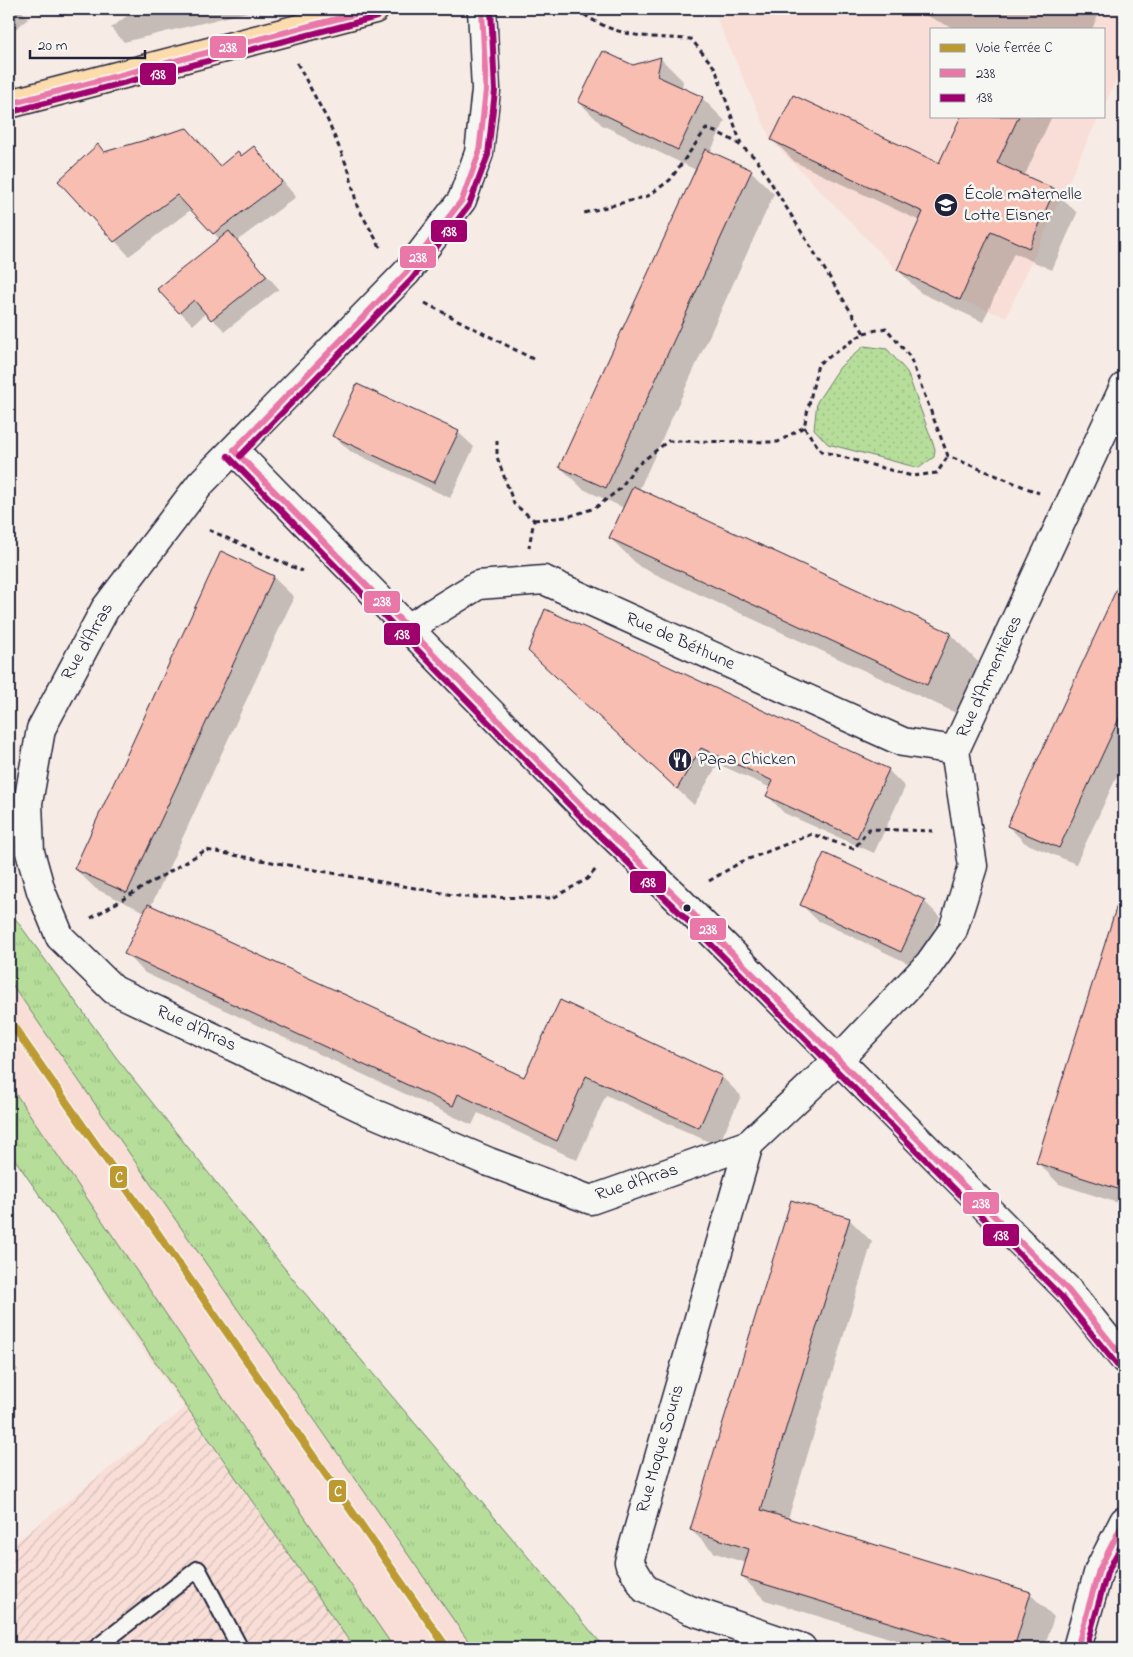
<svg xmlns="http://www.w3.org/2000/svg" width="1133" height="1657" font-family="'Indie Flower',sans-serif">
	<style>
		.built { fill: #f8ded6 }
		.industrial { fill: url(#industrial-furrows) }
		.grass { fill: url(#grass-tufts); stroke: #6c806a }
		.park { fill: url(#park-dots); stroke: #6c806a }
		.shadow { fill: #0003 }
		.building { fill: #f9beb2; stroke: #22223b }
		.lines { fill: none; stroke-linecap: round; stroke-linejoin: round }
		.lane-casing { stroke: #22223b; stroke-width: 19 }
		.street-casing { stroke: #22223b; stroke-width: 31 }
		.primary-casing { stroke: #22223b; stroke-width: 31 }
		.path { stroke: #22223b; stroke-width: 3; stroke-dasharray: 5 4; stroke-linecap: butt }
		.lane { stroke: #f6f6f2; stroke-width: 15 }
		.street { stroke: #f6f6f2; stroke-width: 28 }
		.primary { stroke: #fcdcac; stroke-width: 28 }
		.bus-1-casing { stroke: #f6f6f2; stroke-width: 10 }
		.bus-2-casing { stroke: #f6f6f2; stroke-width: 10 }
		.bus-1 { stroke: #e978a8; stroke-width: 6 }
		.bus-2 { stroke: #a0006e; stroke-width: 6 }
		.rail-1-casing { stroke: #f6f6f2; stroke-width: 11 }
		.rail-1 { stroke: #bd9a30; stroke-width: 8 }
		.bus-dot { fill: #22223b; stroke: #f6f6f2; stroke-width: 2 }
		.labels { text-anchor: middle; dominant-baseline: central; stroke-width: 5; stroke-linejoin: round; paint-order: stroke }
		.poi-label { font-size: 18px; fill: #22223b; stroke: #f6f6f2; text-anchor: start }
		.street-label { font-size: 18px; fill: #22223b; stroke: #f6f6f2 }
		.line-badge { stroke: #f6f6f2; stroke-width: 2 }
		.badge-label { font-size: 14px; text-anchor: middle; font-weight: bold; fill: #fff }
	</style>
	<defs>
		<pattern id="industrial-furrows" width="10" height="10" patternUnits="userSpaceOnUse" patternTransform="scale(1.25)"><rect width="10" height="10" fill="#f8ded6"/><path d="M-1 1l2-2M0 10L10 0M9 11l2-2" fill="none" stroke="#d4beb9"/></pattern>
		<pattern id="grass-tufts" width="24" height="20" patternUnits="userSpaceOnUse" patternTransform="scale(1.25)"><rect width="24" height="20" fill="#b6de9a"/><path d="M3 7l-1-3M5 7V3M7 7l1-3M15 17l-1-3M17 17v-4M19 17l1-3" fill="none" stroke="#9cbe86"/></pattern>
		<pattern id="park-dots" width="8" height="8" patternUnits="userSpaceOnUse" patternTransform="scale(1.25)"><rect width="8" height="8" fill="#b6de9a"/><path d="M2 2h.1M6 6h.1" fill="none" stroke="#9cbe86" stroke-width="1.8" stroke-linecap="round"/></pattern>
	</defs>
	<rect width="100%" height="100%" fill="#f7ebe5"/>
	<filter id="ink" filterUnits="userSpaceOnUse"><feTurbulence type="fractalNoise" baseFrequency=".02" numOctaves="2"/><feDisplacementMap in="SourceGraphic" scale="10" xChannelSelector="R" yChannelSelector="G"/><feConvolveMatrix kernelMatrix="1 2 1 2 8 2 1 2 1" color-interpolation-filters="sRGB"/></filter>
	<g filter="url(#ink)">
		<g class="built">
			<path d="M 754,9 L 1124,9 L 1124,63 L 1104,106 L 1104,29 L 932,29 L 932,116 L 1099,116 L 1006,317 L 960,300 L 897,270 L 771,140 L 717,19 Z"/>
			<path d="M 9,940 L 597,1648 L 355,1648 L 118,1314 L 9,1128 Z"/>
		</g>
		<path class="industrial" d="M 185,1408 L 355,1648 L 9,1648 L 9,1548 Z"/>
		<g class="grass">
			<path d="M 9,910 L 115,1056 L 297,1284 L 605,1648 L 473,1648 L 9,980 Z"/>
			<path d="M 9,1084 L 394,1648 L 354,1648 L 9,1151 Z"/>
		</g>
		<path class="park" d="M 864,346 L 887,349 L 907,372 L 935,449 L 934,457 L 919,468 L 828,444 L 814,429 L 817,402 L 840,367 Z"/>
		<g class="shadow">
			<path d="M 9,9 L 20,9 L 28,19 L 9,34 Z"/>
			<path d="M 136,9 L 260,9 L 124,42 L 111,28 Z"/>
			<path d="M 912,9 L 1101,9 L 1092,29 L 955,29 Z"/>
			<path d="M 660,58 L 683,81 L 682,88 L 702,98 L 725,121 L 710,153 L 751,171 L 774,194 L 639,490 L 950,634 L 979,663 L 956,713 L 640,567 L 610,538 L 624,508 L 583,489 L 560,467 L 696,170 L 602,125 L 579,102 L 633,66 Z"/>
			<path d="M 962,116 L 1052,116 L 1024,177 L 1054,190 L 1077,213 L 1052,270 L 1014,253 L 983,322 L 921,293 L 898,270 L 920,221 L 795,162 L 772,139 L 940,165 Z"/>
			<path d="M 187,129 L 221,167 L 242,157 L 254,147 L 296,197 L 237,241 L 279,289 L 225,331 L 206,313 L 193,325 L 159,290 L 220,240 L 192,209 L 129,256 L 60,181 L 105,153 Z"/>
			<path d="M 458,432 L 474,447 L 450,498 L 350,451 L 334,436 Z"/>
			<path d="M 1124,576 L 1124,761 L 1076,864 L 1025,843 L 1008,826 Z"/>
			<path d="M 273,577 L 294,597 L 151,906 L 525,1079 L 561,1002 L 722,1077 L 741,1096 L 718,1146 L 606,1095 L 577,1160 L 478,1113 L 472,1125 L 145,973 L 126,953 L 145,912 L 96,889 L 75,869 Z"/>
			<path d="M 546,667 L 888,770 L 905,787 L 874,853 L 784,813 L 768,796 L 771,788 L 718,764 L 694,805 Z"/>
			<path d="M 1122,894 L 1124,894 L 1124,1205 L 1059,1184 L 1038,1163 Z"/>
			<path d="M 924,901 L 940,917 L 916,967 L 817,920 L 801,904 Z"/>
			<path d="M 849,1219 L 872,1242 L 788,1519 L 1030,1594 L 1054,1617 L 1044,1648 L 922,1648 L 765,1600 L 742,1577 L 746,1563 L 715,1553 L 691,1530 Z"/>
			<path d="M 9,1358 L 18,1370 L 9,1377 Z"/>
		</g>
		<g class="building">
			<path d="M 603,51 L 633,65 L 661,57 L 657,76 L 703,97 L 678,150 L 578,102 Z"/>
			<path d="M 793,95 L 939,163 L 961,116 L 1019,116 L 997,163 L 1055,189 L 1029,248 L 991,231 L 960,300 L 897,270 L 923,212 L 771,140 Z"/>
			<path d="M 187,128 L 220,166 L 238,151 L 241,156 L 254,146 L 282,182 L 213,234 L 177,195 L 114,242 L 58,181 L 98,144 L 104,152 Z"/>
			<path d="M 705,149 L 752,170 L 606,488 L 559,467 Z"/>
			<path d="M 229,231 L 267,276 L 211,320 L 194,300 L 179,313 L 157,289 Z"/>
			<path d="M 357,384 L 459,431 L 434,483 L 332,436 Z"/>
			<path d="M 633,486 L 951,633 L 927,685 L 609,538 Z"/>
			<path d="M 221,551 L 274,576 L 127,893 L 74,869 Z"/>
			<path d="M 1124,573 L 1124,708 L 1059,848 L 1007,826 Z"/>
			<path d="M 545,609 L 889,769 L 857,838 L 766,796 L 773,781 L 701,748 L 677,789 L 528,651 Z"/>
			<path d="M 824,853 L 925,900 L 901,952 L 800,905 Z"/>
			<path d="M 148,904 L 524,1077 L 560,1000 L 722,1076 L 699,1128 L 586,1076 L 557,1141 L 458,1094 L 453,1106 L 124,954 Z"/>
			<path d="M 1117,905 L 1124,906 L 1124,1191 L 1036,1163 Z"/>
			<path d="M 791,1200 L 850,1218 L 761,1510 L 1031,1592 L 1014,1648 L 973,1648 L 741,1577 L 749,1549 L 690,1530 Z"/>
		</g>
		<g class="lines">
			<g class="lane-casing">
				<path id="lane" d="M 96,1648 L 198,1569 L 240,1648"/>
			</g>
			<g class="street-casing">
				<g id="street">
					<path d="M 482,9 L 486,90 L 479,153 L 462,200 L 406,273 L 201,483 L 105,609 L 41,729 L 28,803 L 30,852 L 41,891 L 60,937 L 114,990 L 368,1111 L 489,1162 L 591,1200 L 749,1144 L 838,1060 L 929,964 L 953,930 L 973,866 L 955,750 L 1124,387"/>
					<path d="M 234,450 L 590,814 L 678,899 L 1068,1290 L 1124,1359"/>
					<path d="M 408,628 L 478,585 L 544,580 L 903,742 L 955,750"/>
					<path d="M 749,1144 L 629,1562 L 645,1589 L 690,1610 L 802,1648"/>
					<path d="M 1077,1648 L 1099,1570 L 1124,1521"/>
				</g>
			</g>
			<g class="primary-casing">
				<path id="primary" d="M 9,104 L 375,9"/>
			</g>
			<g class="path">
				<path d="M 577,9 C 613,38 647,37 691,39 L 715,68 L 741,144"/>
				<path d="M 297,63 L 328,121 L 349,171 L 357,206 L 382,250"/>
				<path d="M 425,303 L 533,359"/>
				<path d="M 864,333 L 886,328 L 910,357 L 948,456 L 1039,493"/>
				<path d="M 804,427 L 821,451 L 912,476 L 937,473 L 948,456"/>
				<path d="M 497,440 L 497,457 L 514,504 L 534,520 L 529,547"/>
				<path d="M 534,520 L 567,517 L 595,508 L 620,489 L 635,467 L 668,441 L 778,442 L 804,427 L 818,364 L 864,333 L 757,160 C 742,145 727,135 706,129 L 670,180 L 648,196 L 584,213"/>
				<path d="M 209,530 L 302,571"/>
				<path d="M 709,881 L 741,862 L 812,834 L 854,849 L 869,829 L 933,831"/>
				<path d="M 91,918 L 206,850 L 464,897 L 553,898 L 587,879 L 597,868"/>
			</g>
			<use href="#lane" class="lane"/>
			<use href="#street" class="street"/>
			<use href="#primary" class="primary"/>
			<g class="bus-1-casing">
				<g id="bus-1">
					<path d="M 9,104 L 375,9"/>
					<path d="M 234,450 L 590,814 L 678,899 L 1068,1290 L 1124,1359"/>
					<path d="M 234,450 L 406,273 L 462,200 L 479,153 L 486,90 L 482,9"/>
					<path d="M 1077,1648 L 1099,1570 L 1124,1521"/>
				</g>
			</g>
			<g class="bus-2-casing">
				<g id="bus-2">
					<path d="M 11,112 L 377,17"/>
					<path d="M 228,456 L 584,820 L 672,905 L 1061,1296 L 1117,1365"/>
					<path d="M 240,456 L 412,279 L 469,205 L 488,155 L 495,91 L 491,9"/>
					<path d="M 1086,1648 L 1107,1573 L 1124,1540"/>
				</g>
			</g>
			<use href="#bus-1" class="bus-1"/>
			<use href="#bus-2" class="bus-2"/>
			<g class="rail-1-casing">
				<path id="rail-1" d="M 9,1020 L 447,1648"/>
			</g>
			<use href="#rail-1" class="rail-1"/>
		</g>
	</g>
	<defs>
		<g id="school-disc" transform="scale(1.25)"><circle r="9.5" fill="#22223b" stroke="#f6f6f2"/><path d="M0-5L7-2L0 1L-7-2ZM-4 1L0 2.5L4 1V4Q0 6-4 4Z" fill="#fff"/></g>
		<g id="restaurant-disc" transform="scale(1.25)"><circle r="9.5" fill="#22223b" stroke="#f6f6f2"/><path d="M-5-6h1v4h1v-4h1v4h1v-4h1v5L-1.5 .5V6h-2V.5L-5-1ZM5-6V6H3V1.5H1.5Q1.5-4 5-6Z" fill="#fff"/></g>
	</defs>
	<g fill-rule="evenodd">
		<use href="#school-disc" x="946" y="205"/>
		<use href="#restaurant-disc" x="680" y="760"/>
	</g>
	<circle class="bus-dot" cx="687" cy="908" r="4.5"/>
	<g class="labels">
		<g class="poi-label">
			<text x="964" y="195">École maternelle<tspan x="964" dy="21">Lotte Eisner</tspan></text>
			<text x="698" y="760">Papa Chicken</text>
		</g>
		<g class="street-label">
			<text transform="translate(88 642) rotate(-60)">Rue d'Arras</text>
			<text transform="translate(680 642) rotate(24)">Rue de Béthune</text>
			<text transform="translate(990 677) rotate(-65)">Rue d'Armentières</text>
			<text transform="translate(196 1029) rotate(25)">Rue d'Arras</text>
			<text transform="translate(637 1183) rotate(-18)">Rue d'Arras</text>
			<text transform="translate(661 1449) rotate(-74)">Rue Moque Souris</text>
		</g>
	</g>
	<g class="line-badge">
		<rect x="209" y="35" width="38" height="24" rx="5" fill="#e978a8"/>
		<rect x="139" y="62" width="38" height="24" rx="5" fill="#a0006e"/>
		<rect x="430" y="219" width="38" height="24" rx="5" fill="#a0006e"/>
		<rect x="399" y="245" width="38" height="24" rx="5" fill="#e978a8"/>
		<rect x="363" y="590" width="38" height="24" rx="5" fill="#e978a8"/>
		<rect x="383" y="622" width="38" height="24" rx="5" fill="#a0006e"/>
		<rect x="629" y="870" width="38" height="24" rx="5" fill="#a0006e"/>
		<rect x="689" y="917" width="38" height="24" rx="5" fill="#e978a8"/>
		<rect x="109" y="1165" width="19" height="24" rx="5" fill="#bd9a30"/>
		<rect x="962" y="1191" width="38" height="24" rx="5" fill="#e978a8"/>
		<rect x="982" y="1223" width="38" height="24" rx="5" fill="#a0006e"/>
		<rect x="328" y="1479" width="19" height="24" rx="5" fill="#bd9a30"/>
	</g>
	<g class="badge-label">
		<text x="228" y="52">238</text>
		<text x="158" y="79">138</text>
		<text x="449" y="236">138</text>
		<text x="418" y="262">238</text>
		<text x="382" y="606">238</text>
		<text x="402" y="639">138</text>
		<text x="648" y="887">138</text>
		<text x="708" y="934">238</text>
		<text x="119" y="1182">C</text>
		<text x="981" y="1208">238</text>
		<text x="1001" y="1240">138</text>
		<text x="338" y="1496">C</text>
	</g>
	<rect width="1133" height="1657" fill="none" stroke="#f6f6f2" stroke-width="30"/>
	<rect x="15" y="15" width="1103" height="1627" fill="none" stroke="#22223b" stroke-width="2" filter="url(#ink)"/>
	<rect x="930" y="28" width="175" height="90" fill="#f6f6f2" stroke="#a1a1a9"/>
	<rect x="940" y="44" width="25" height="8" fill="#bd9a30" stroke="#a1a1a9"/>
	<text x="976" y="52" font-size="15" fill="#22223b">Voie ferrée C</text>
	<rect x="940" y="69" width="25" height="8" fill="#e978a8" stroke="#a1a1a9"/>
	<text x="976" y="78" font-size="15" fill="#22223b">238</text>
	<rect x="940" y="94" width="25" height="8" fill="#a0006e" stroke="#a1a1a9"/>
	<text x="976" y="102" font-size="15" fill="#22223b">138</text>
	<path d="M30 50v8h115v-8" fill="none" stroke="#22223b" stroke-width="2.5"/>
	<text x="38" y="50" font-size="15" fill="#22223b" stroke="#f6f6f2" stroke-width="4" paint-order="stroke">20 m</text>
</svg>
